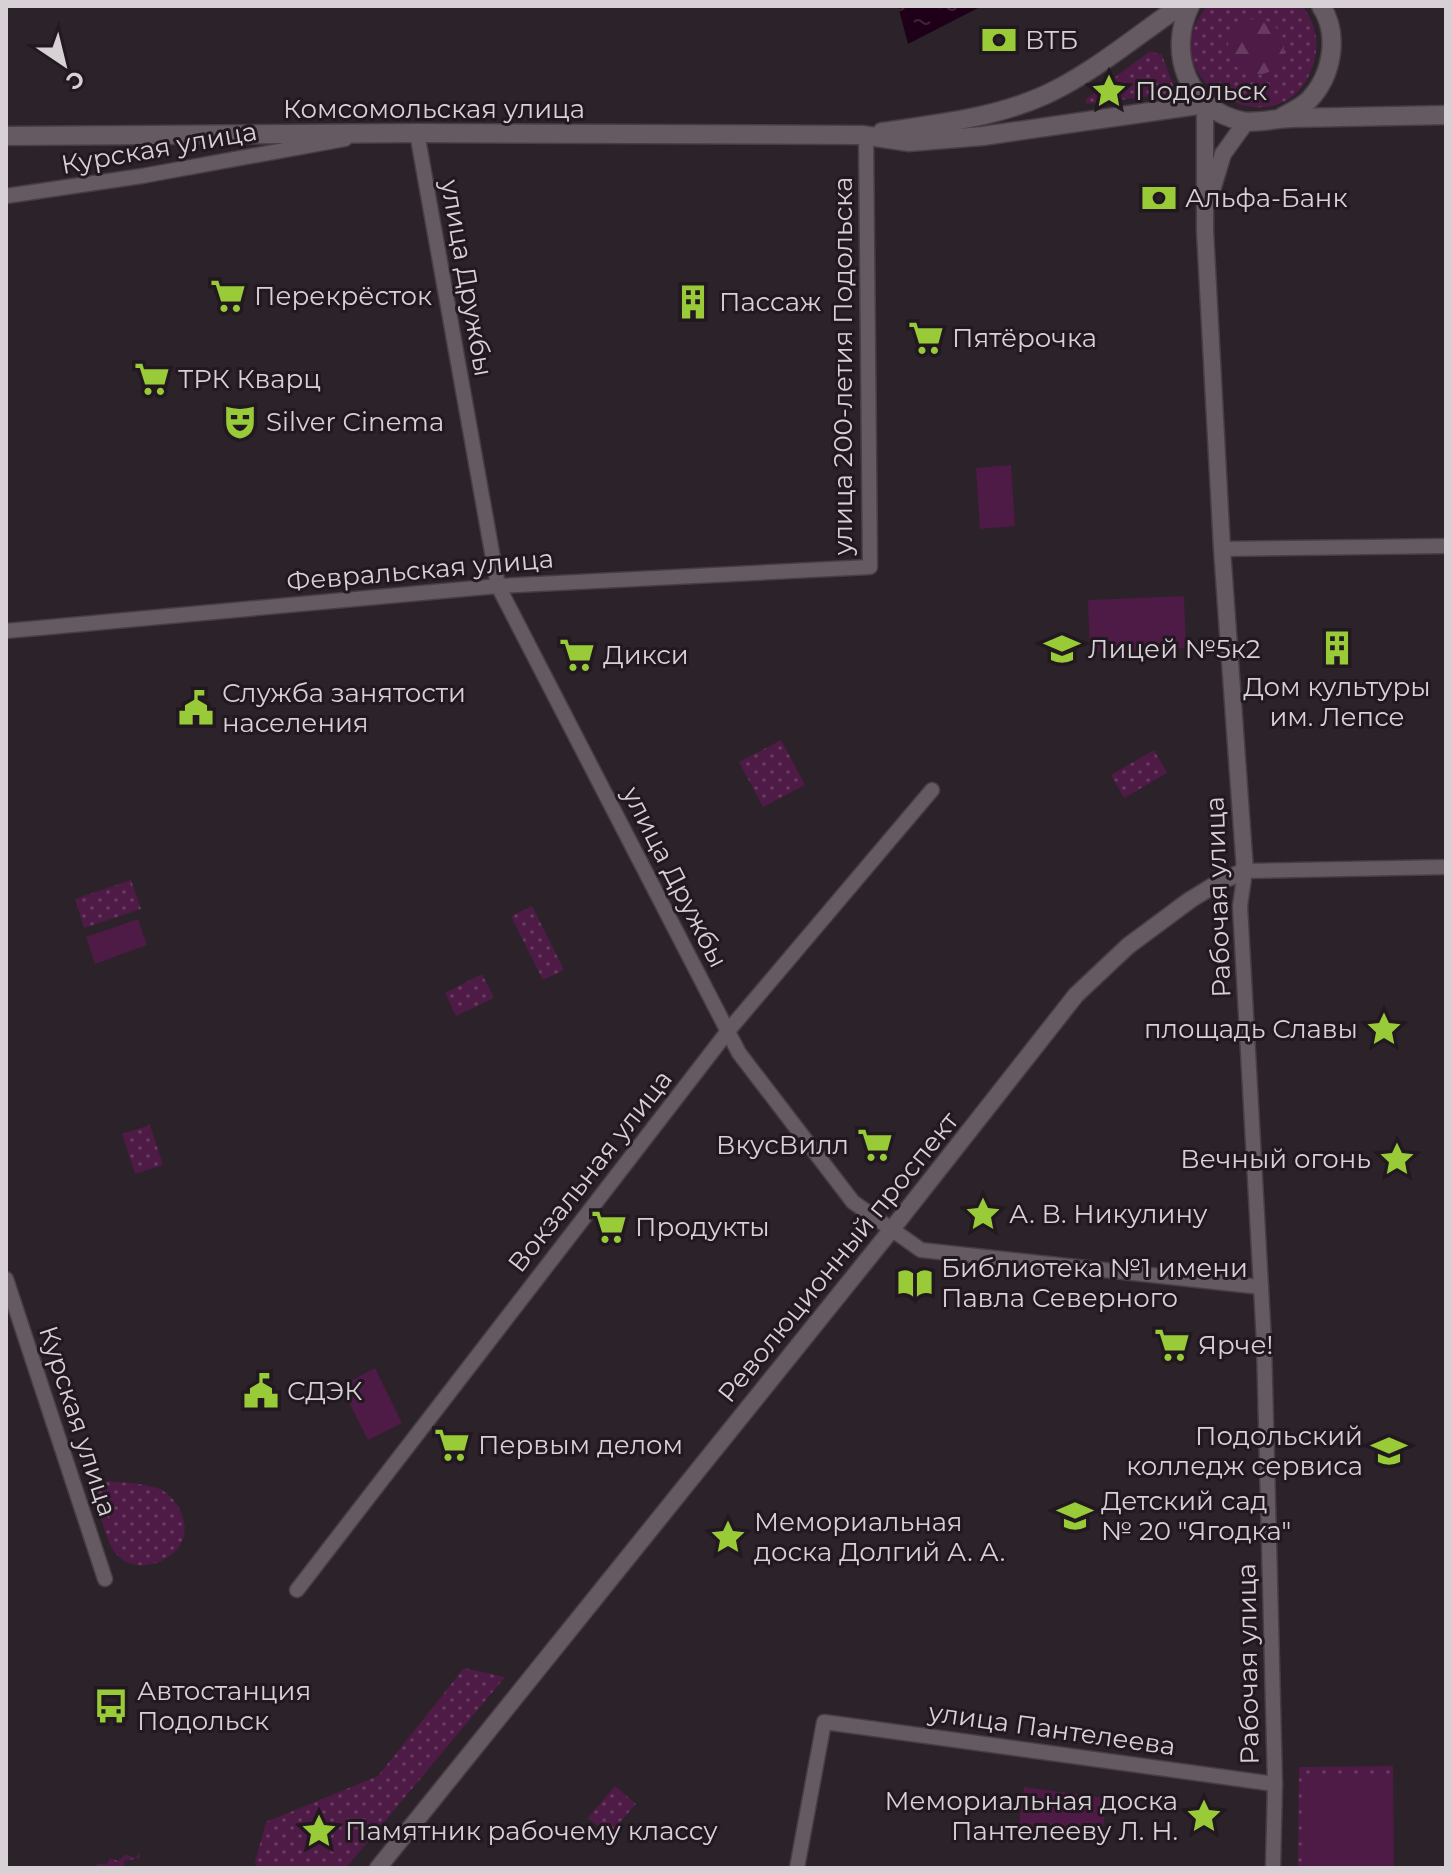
<svg xmlns="http://www.w3.org/2000/svg" width="1452" height="1874" font-family="Montserrat,sans-serif">
	<style>
		.grass { fill: url(#grass-dots) }
		.forest { fill: url(#forest-firs) }
		.garden { fill: #4e1a46 }
		.water { fill: url(#water-ripples) }
		.lines { fill: none; stroke-linecap: round; stroke-linejoin: round }
		.minor-casing { stroke: #473e45; stroke-width: 17 }
		.tertiary-casing { stroke: #473e45; stroke-width: 19 }
		.secondary-casing { stroke: #473e45; stroke-width: 21 }
		.minor { stroke: #655962; stroke-width: 14 }
		.tertiary { stroke: #655962; stroke-width: 16 }
		.secondary { stroke: #655962; stroke-width: 18 }
		.labels { text-anchor: middle; dominant-baseline: central; stroke-width: 6; stroke-linejoin: round; paint-order: stroke }
		.poi-label { font-size: 26px; fill: #d7d0d5; stroke: #221820; text-anchor: start }
		.street-label { font-size: 26px; fill: #d7d0d5; stroke: #221820 }
	</style>
	<defs>
		<pattern id="grass-dots" width="8" height="8" patternUnits="userSpaceOnUse" patternTransform="scale(2)"><rect width="8" height="8" fill="#4e1a46"/><path d="M2 2h.1M6 6h.1" fill="none" stroke="#673a60" stroke-width="1.8" stroke-linecap="round"/></pattern>
		<pattern id="forest-firs" width="22" height="20" patternUnits="userSpaceOnUse" patternTransform="scale(2)"><rect width="22" height="20" fill="#4e1a46"/><path d="M5 1l3.5 6h-7zM16 11l3.5 6h-7z" fill="#673a60"/></pattern>
		<pattern id="water-ripples" width="26" height="14" patternUnits="userSpaceOnUse" patternTransform="scale(2)"><rect width="26" height="14" fill="#1e0019"/><path d="M2 4q2-2 4 0t4 0M15 11q2-2 4 0t4 0" fill="none" stroke="#3e243a"/></pattern>
	</defs>
	<rect width="100%" height="100%" fill="#2c222a"/>
	<g class="grass">
		<path d="M 1207,6 L 1302,6 C 1314,20 1319,40 1315,58 C 1291,160 1142,84 1207,6 Z"/>
		<path d="M 1150,51 L 1162,55 L 1176,93 L 1087,104 L 1086,99 Z"/>
		<path d="M 781,740 L 805,785 L 763,807 L 739,762 Z"/>
		<path d="M 1154,750 L 1167,773 L 1124,798 L 1111,775 Z"/>
		<path d="M 131,880 L 141,909 L 84,928 L 75,899 Z"/>
		<path d="M 532,906 L 564,970 L 543,980 L 511,916 Z"/>
		<path d="M 482,974 L 494,998 L 456,1016 L 445,993 Z"/>
		<path d="M 150,1125 L 163,1165 L 135,1174 L 122,1134 Z"/>
		<path d="M 99,1481 C 118,1482 141,1482 160,1489 C 177,1497 191,1524 182,1541 C 172,1563 139,1574 119,1557 C 105,1545 97,1501 92,1483 Z"/>
		<path d="M 464,1668 L 505,1677 L 346,1868 L 258,1868 L 255,1862 L 266,1822 L 378,1776 Z"/>
		<path d="M 1393,1766 L 1394,1868 L 1298,1868 L 1299,1767 Z"/>
		<path d="M 615,1786 L 636,1804 L 609,1835 L 588,1818 Z"/>
		<path d="M 140,1853 L 140,1858 L 124,1861 L 125,1868 L 114,1866 L 96,1868 L 97,1864 L 107,1864 L 110,1858 L 118,1861 L 126,1854 L 135,1858 Z"/>
	</g>
	<circle class="forest" cx="1256" cy="47" r="28"/>
	<g class="garden">
		<path d="M 1011,465 L 1015,526 L 980,529 L 976,468 Z"/>
		<path d="M 1184,596 L 1186,648 L 1090,652 L 1088,600 Z"/>
		<path d="M 138,919 L 147,945 L 95,964 L 86,937 Z"/>
		<path d="M 375,1368 L 402,1423 L 368,1440 L 341,1386 Z"/>
		<path d="M 1392,1776 L 1393,1868 L 1306,1868 L 1305,1777 Z"/>
		<path d="M 1024,1787 L 1107,1798 L 1102,1837 L 1019,1825 Z"/>
	</g>
	<path class="water" d="M 898,6 L 982,6 L 908,44 Z"/>
	<g class="lines">
		<g class="minor-casing">
			<g id="minor">
				<path d="M 417,133 L 498,586 L 739,1053 L 853,1202 L 921,1250 L 1261,1287"/>
				<path d="M 6,196 L 142,176 L 345,139"/>
				<path d="M 1222,549 L 1446,546"/>
				<path d="M 6,631 L 498,586 L 870,567 L 866,136"/>
				<path d="M 6,1279 L 105,1579"/>
				<path d="M 297,1590 L 728,1031 L 932,790"/>
				<path d="M 797,1868 L 824,1722 L 1275,1784"/>
				<path d="M 1273,1868 L 1275,1784 L 1264,1342 L 1240,906 L 1245,871 L 1446,867"/>
			</g>
		</g>
		<g class="tertiary-casing">
			<g id="tertiary">
				<path d="M 1209,200 L 1223,154 L 1246,122"/>
				<path d="M 378,1868 L 892,1229 L 1076,995 L 1128,946 L 1190,900 L 1221,881 L 1245,871 L 1222,549 L 1205,231 L 1205,104"/>
			</g>
		</g>
		<g class="secondary-casing">
			<g id="secondary">
				<path d="M 1190,6 C 1167,53 1188,110 1242,121 C 1257,124 1276,118 1292,118 C 1343,117 1395,116 1446,115"/>
				<path d="M 1282,117 C 1291,112 1302,107 1309,100 C 1332,76 1340,35 1321,6"/>
				<path d="M 882,132 C 936,124 994,118 1045,95 C 1093,73 1136,36 1180,6"/>
				<path d="M 6,136 L 417,133 L 862,135 L 909,142 L 983,136 L 1205,104"/>
			</g>
		</g>
		<use href="#minor" class="minor"/>
		<use href="#tertiary" class="tertiary"/>
		<use href="#secondary" class="secondary"/>
	</g>
	<defs>
		<g id="bank-bare" transform="scale(2.76)"><path d="M-6-4H6V4H-6ZM0-2.3a2.3 2.3 0 1 0 0 4.6a2.3 2.3 0 1 0 0-4.6Z" fill="#98cb37" stroke="#221820" stroke-width="2.5" paint-order="stroke"/></g>
		<g id="sight-bare" transform="scale(2.76)"><path d="M0-6L1.8-2.2L6-1.7L2.9 1.2L3.7 5.4L0 3.3L-3.7 5.4L-2.9 1.2L-6-1.7L-1.8-2.2Z" fill="#98cb37" stroke="#221820" stroke-width="2.5" paint-order="stroke"/></g>
		<g id="supermarket-bare" transform="scale(2.76)"><path d="M-6-5.5h2.5l.6 2H6L4.5 2H-2.5L-4.4-4H-6ZM-1.5 3.2a1.3 1.3 0 1 0 .1 0ZM3 3.2a1.3 1.3 0 1 0 .1 0Z" fill="#98cb37" stroke="#221820" stroke-width="2.5" paint-order="stroke"/></g>
		<g id="building-bare" transform="scale(2.76)"><path d="M-4-6H4V6H1V3H-1V6H-4ZM-2.5-4.3h1.7v1.8h-1.7ZM.8-4.3h1.7v1.8H.8ZM-2.5-1h1.7V.8h-1.7ZM.8-1h1.7V.8H.8Z" fill="#98cb37" stroke="#221820" stroke-width="2.5" paint-order="stroke"/></g>
		<g id="theatre-bare" transform="scale(2.76)"><path d="M-5-5.5Q0-4 5-5.5V0Q5 5 0 6Q-5 5-5 0ZM-3.3-2.5H-1v1.5H-3.3ZM1-2.5H3.3v1.5H1ZM-2.8 1Q0 5.5 2.8 1Z" fill="#98cb37" stroke="#221820" stroke-width="2.5" paint-order="stroke"/></g>
		<g id="school-bare" transform="scale(2.76)"><path d="M0-5L7-2L0 1L-7-2ZM-4 1L0 2.5L4 1V4Q0 6-4 4Z" fill="#98cb37" stroke="#221820" stroke-width="2.5" paint-order="stroke"/></g>
		<g id="civic-bare" transform="scale(2.76)"><path d="M-.6-6.5H3V-4.5H.6V-3L4-1V1h2V6H-6V1h2V-1L-.6-3ZM-1.2 2.5V6h2.4V2.5Z" fill="#98cb37" stroke="#221820" stroke-width="2.5" paint-order="stroke"/></g>
		<g id="library-bare" transform="scale(2.76)"><path d="M-6-4Q-3-5.5-.7-3.5V5Q-3 3-6 4ZM6-4Q3-5.5 .7-3.5V5Q3 3 6 4Z" fill="#98cb37" stroke="#221820" stroke-width="2.5" paint-order="stroke"/></g>
		<g id="university-bare" transform="scale(2.76)"><path d="M0-5L7-2L0 1L-7-2ZM-4 1L0 2.5L4 1V4Q0 6-4 4Z" fill="#98cb37" stroke="#221820" stroke-width="2.5" paint-order="stroke"/></g>
		<g id="bus-bare" transform="scale(2.76)"><path d="M-5-6H5V4H4V6H2V4H-2V6H-4V4H-5ZM-3.5-4V0h7V-4ZM-3.5 1.2v1.5H-2V1.2ZM2 1.2v1.5H3.5V1.2Z" fill="#98cb37" stroke="#221820" stroke-width="2.5" paint-order="stroke"/></g>
	</defs>
	<g fill-rule="evenodd">
		<use href="#bank-bare" x="999" y="40"/>
		<use href="#sight-bare" x="1109" y="91"/>
		<use href="#bank-bare" x="1159" y="198"/>
		<use href="#supermarket-bare" x="228" y="296"/>
		<use href="#building-bare" x="693" y="302"/>
		<use href="#supermarket-bare" x="926" y="338"/>
		<use href="#supermarket-bare" x="152" y="379"/>
		<use href="#theatre-bare" x="240" y="422"/>
		<use href="#building-bare" x="1337" y="648"/>
		<use href="#school-bare" x="1062" y="649"/>
		<use href="#supermarket-bare" x="577" y="655"/>
		<use href="#civic-bare" x="196" y="708"/>
		<use href="#sight-bare" x="1384" y="1029"/>
		<use href="#supermarket-bare" x="875" y="1145"/>
		<use href="#sight-bare" x="1397" y="1159"/>
		<use href="#sight-bare" x="983" y="1214"/>
		<use href="#supermarket-bare" x="609" y="1227"/>
		<use href="#library-bare" x="915" y="1283"/>
		<use href="#supermarket-bare" x="1172" y="1345"/>
		<use href="#civic-bare" x="261" y="1391"/>
		<use href="#supermarket-bare" x="452" y="1445"/>
		<use href="#university-bare" x="1389" y="1451"/>
		<use href="#school-bare" x="1075" y="1516"/>
		<use href="#sight-bare" x="728" y="1537"/>
		<use href="#bus-bare" x="111" y="1706"/>
		<use href="#sight-bare" x="1204" y="1816"/>
		<use href="#sight-bare" x="319" y="1831"/>
	</g>
	<g class="labels">
		<g class="poi-label">
			<text x="1025" y="40">ВТБ</text>
			<text x="1135" y="91">Подольск</text>
			<text x="1185" y="198">Альфа-Банк</text>
			<text x="254" y="296">Перекрёсток</text>
			<text x="719" y="302">Пассаж</text>
			<text x="952" y="338">Пятёрочка</text>
			<text x="178" y="379">ТРК Кварц</text>
			<text x="266" y="422">Silver Cinema</text>
			<text x="1088" y="649">Лицей №5к2</text>
			<text x="603" y="655">Дикси</text>
			<text x="1337" y="687" text-anchor="middle">Дом культуры<tspan x="1337" dy="30">им. Лепсе</tspan></text>
			<text x="222" y="693">Служба занятости<tspan x="222" dy="30">населения</tspan></text>
			<text x="1358" y="1029" text-anchor="end">площадь Славы</text>
			<text x="849" y="1145" text-anchor="end">ВкусВилл</text>
			<text x="1371" y="1159" text-anchor="end">Вечный огонь</text>
			<text x="1009" y="1214">А. В. Никулину</text>
			<text x="635" y="1227">Продукты</text>
			<text x="941" y="1268">Библиотека №1 имени<tspan x="941" dy="30">Павла Северного</tspan></text>
			<text x="1198" y="1345">Ярче!</text>
			<text x="287" y="1391">СДЭК</text>
			<text x="1363" y="1436" text-anchor="end">Подольский<tspan x="1363" dy="30">колледж сервиса</tspan></text>
			<text x="478" y="1445">Первым делом</text>
			<text x="1101" y="1501">Детский сад<tspan x="1101" dy="30">№ 20 "Ягодка"</tspan></text>
			<text x="754" y="1522">Мемориальная<tspan x="754" dy="30">доска Долгий А. А.</tspan></text>
			<text x="137" y="1691">Автостанция<tspan x="137" dy="30">Подольск</tspan></text>
			<text x="1178" y="1801" text-anchor="end">Мемориальная доска<tspan x="1178" dy="30">Пантелееву Л. Н.</tspan></text>
			<text x="345" y="1831">Памятник рабочему классу</text>
		</g>
		<g class="street-label">
			<text x="434" y="109">Комсомольская улица</text>
			<text transform="translate(159 148) rotate(-10)">Курская улица</text>
			<text transform="translate(467 278) rotate(80)">улица Дружбы</text>
			<text transform="translate(843 366) rotate(-90)">улица 200-летия Подольска</text>
			<text transform="translate(420 570) rotate(-5)">Февральская улица</text>
			<text transform="translate(675 877) rotate(63)">улица Дружбы</text>
			<text transform="translate(1218 897) rotate(-92)">Рабочая улица</text>
			<text transform="translate(590 1171) rotate(-52)">Вокзальная улица</text>
			<text transform="translate(838 1257) rotate(-51)">Революционный проспект</text>
			<text transform="translate(78 1421) rotate(72)">Курская улица</text>
			<text transform="translate(1248 1664) rotate(-91)">Рабочая улица</text>
			<text transform="translate(1052 1729) rotate(8)">улица Пантелеева</text>
		</g>
	</g>
	<rect width="1452" height="1874" fill="none" stroke="#d7d0d5" stroke-width="16"/>
	<g transform="translate(64 64) rotate(145)" stroke="#221820" stroke-width="6" paint-order="stroke">
	<path d="M0-6L14 30L0 20L-14 30Z" fill="#d7d0d5"/>
	<text y="-12" font-size="22" font-weight="bold" text-anchor="middle" fill="#d7d0d5">С</text>
	</g>
</svg>
